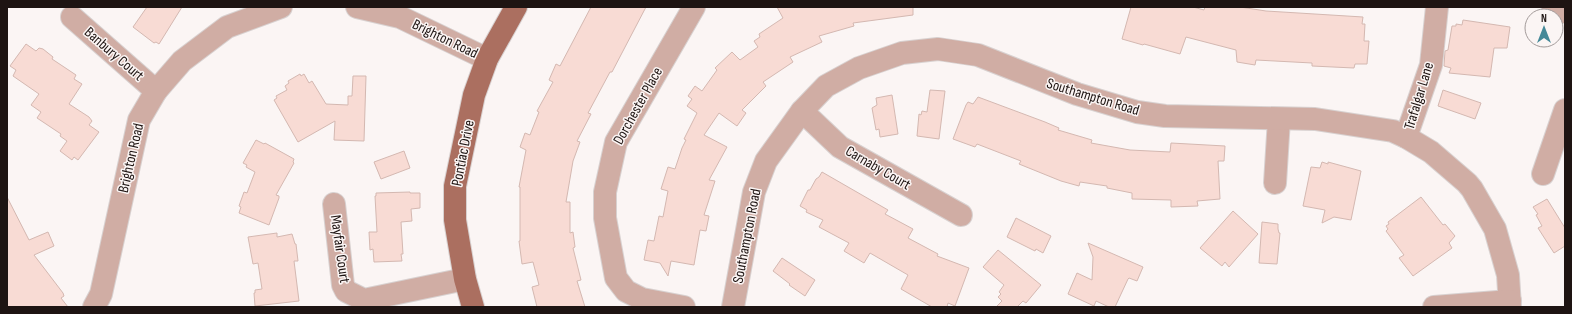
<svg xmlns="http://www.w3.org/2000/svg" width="1572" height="314" font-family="'Sofia Sans Condensed',sans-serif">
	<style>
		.building { fill: #f8dbd4; stroke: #d4b8b1 }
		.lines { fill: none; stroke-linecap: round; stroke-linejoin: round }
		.minor-casing { stroke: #d8d1d0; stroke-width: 24 }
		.major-casing { stroke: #d8d1d0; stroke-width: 24 }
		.minor { stroke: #d0ada4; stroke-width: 22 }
		.major { stroke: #ab6f60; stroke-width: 22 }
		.labels { text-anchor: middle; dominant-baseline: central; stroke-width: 3; stroke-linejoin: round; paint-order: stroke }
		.street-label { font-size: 15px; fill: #1e1412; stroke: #fbf5f4 }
	</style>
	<rect width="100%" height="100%" fill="#fbf5f4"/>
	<g class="building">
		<path d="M 147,7 L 182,7 L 159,44 L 156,42 L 154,43 L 133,27 Z"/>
		<path d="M 591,7 L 646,7 L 612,72 L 610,72 L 588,113 L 591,114 L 577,141 L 580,142 L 573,161 L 566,202 L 570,202 L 570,233 L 573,232 L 575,247 L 573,248 L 581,280 L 577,281 L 585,307 L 537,307 L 532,287 L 539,285 L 533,262 L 522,264 L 519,241 L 520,241 L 520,187 L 519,187 L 526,150 L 520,147 L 525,133 L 530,135 L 539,112 L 537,111 L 553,82 L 549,80 L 556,64 L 560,66 Z"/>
		<path d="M 777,7 L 913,7 L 913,15 L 853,23 L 854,26 L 819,36 L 822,42 L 790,57 L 793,62 L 763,82 L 766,86 L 742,110 L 746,113 L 737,126 L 719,113 L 704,135 L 727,147 L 709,180 L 715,181 L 704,215 L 709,216 L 706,231 L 700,230 L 694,265 L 671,261 L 668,276 L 660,263 L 644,260 L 648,240 L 654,241 L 659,216 L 663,217 L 668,191 L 661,189 L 668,167 L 675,169 L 682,148 L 686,140 L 684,139 L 697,113 L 687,106 L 692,99 L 688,96 L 695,86 L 702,91 L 717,70 L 715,68 L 732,52 L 740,60 L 758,47 L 754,41 L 760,37 L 759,34 L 783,18 Z"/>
		<path d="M 1131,7 L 1193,7 L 1204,10 L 1205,7 L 1240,7 L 1266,11 L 1363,17 L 1362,24 L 1365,24 L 1364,41 L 1369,41 L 1367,64 L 1355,64 L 1354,68 L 1312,66 L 1312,63 L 1256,60 L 1255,65 L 1237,62 L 1236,50 L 1186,37 L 1180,54 L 1144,44 L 1143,45 L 1122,39 Z"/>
		<path d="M 1463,20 L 1510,27 L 1507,48 L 1494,48 L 1490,77 L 1449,73 L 1451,68 L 1444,66 L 1445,51 L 1448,50 L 1452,26 L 1456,26 L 1456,24 L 1462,25 Z"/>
		<path d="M 26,44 L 36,51 L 39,48 L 43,49 L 53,57 L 52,59 L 76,75 L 74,79 L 82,84 L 69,104 L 89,117 L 92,121 L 89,125 L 99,132 L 78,160 L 74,157 L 72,160 L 60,151 L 67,141 L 60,136 L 61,134 L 37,118 L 41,112 L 31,105 L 39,94 L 13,76 L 16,70 L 10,66 Z"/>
		<path d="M 300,74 L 301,76 L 304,74 L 309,83 L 312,81 L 326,104 L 348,105 L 348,96 L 352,96 L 353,76 L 366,76 L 364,141 L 334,140 L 335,121 L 298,142 L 274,100 L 277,98 L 276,96 L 287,90 L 285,86 L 289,83 L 288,81 Z"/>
		<path d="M 930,90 L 945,91 L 939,139 L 917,136 L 919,114 L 921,115 L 922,111 L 927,112 Z"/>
		<path d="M 1443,90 L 1481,103 L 1475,119 L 1438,106 Z"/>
		<path d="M 892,95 L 898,134 L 880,137 L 879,129 L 876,130 L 872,108 L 877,105 L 876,98 Z"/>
		<path d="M 978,97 L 1045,122 L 1059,128 L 1058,130 L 1092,140 L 1091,143 L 1130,150 L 1170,152 L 1171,143 L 1225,146 L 1224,161 L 1218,161 L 1220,199 L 1197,201 L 1198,206 L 1171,207 L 1171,200 L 1132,199 L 1132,193 L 1107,188 L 1107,186 L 1080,182 L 1079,186 L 1061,181 L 1019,164 L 1021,161 L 977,144 L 975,147 L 953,139 L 966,105 L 968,102 L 973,104 Z"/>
		<path d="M 256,140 L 264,144 L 265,143 L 294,159 L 293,162 L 294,163 L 276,195 L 279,196 L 279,198 L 269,225 L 239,213 L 241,207 L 239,206 L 244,192 L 247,193 L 255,172 L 246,167 L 247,165 L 243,163 Z"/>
		<path d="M 404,151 L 410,168 L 381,179 L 374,162 Z"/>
		<path d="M 1322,162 L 1328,164 L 1328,162 L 1361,171 L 1351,220 L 1334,217 L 1322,223 L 1325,210 L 1303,206 L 1311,167 L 1320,168 Z"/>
		<path d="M 822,172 L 888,210 L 885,214 L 913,229 L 908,238 L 938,254 L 937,256 L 969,268 L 955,306 L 948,303 L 947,307 L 932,307 L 901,289 L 908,275 L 870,253 L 864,263 L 844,251 L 849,243 L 819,227 L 823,220 L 806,212 L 807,210 L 800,206 L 808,190 L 810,190 L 816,179 L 819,177 Z"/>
		<path d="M 410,192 L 410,193 L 420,193 L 420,208 L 411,209 L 412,221 L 401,222 L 403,254 L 401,254 L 402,261 L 374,262 L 373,249 L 370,250 L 369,232 L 377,232 L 375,196 L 376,196 L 376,193 Z"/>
		<path d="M 7,197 L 29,240 L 48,232 L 54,246 L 34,255 L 63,293 L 64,296 L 61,298 L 68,307 L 7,307 Z"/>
		<path d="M 1421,197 L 1443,225 L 1445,224 L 1455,236 L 1449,243 L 1452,248 L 1413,276 L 1399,258 L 1404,255 L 1386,231 L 1388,229 L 1386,226 L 1389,224 L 1388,222 Z"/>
		<path d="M 1547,199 L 1565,228 L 1565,246 L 1554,253 L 1538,228 L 1542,226 L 1536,215 L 1538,214 L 1533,207 Z"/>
		<path d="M 1233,211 L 1258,234 L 1229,267 L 1225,262 L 1222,266 L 1200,248 Z"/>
		<path d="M 1016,218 L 1051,236 L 1043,253 L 1036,249 L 1035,251 L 1007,237 Z"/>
		<path d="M 1262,222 L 1278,224 L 1278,229 L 1279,233 L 1280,233 L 1277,264 L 1259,263 Z"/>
		<path d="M 277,233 L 277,237 L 292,234 L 295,244 L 296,244 L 298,261 L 294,261 L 299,301 L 255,306 L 254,293 L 255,293 L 255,290 L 262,289 L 258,263 L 253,264 L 248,237 Z"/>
		<path d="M 1088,243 L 1143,267 L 1137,281 L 1129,278 L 1128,279 L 1115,307 L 1109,307 L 1096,301 L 1094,306 L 1068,294 L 1077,273 L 1092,280 L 1093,257 Z"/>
		<path d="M 998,250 L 1041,285 L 1026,303 L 1023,301 L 1017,307 L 996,307 L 1002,301 L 998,297 L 1001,294 L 999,292 L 1004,285 L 983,267 Z"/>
		<path d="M 782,258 L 815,280 L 805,296 L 789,285 L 790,284 L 773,271 Z"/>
	</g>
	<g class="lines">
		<g class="minor-casing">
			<g id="minor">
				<path d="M 357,7 L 400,17 L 487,59"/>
				<path d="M 1553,7 L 1565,12"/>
				<path d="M 72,17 L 156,91"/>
				<path d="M 802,111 L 840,147 L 961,215"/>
				<path d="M 1406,137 L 1431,65 L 1437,7"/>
				<path d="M 1543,174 L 1565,110"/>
				<path d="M 1275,183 L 1279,119"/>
				<path d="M 334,204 L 343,285 L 346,291 L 364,300 L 465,279"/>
				<path d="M 94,307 L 101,294 L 139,120 L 156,91 L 182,61 L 227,27 L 281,7"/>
				<path d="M 684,307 L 642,299 L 626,291 L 616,278 L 605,218 L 605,192 L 616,142 L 694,7"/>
				<path d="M 733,307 L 754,192 L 766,161 L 802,111 L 826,86 L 859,68 L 902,53 L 938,49 L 978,55 L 1077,94 L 1137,112 L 1165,116 L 1315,119 L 1393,131 L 1406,137 L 1431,152 L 1467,183 L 1472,189 L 1495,229 L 1508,275 L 1510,307"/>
				<path d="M 1434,307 L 1510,301"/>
			</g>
		</g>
		<g class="major-casing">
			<path id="major" d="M 473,307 L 465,279 L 455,220 L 455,186 L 474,95 L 487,59 L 516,7"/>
		</g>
		<use href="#minor" class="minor"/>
		<use href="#major" class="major"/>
	</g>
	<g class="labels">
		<g class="street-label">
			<text transform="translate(445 39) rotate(26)">Brighton Road</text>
			<text transform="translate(114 54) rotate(41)">Banbury Court</text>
			<text transform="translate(1419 96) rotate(-73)">Trafalgar Lane</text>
			<text transform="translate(1093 97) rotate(17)">Southampton Road</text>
			<text transform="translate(638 106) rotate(-61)">Dorchester Place</text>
			<text transform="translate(463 153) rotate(-79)">Pontiac Drive</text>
			<text transform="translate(131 158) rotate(-77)">Brighton Road</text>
			<text transform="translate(878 168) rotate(30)">Carnaby Court</text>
			<text transform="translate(747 236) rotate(-79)">Southampton Road</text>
			<text transform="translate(340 249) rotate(82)">Mayfair Court</text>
		</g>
	</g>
	<rect width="1572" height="314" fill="none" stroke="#1e1412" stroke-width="16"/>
	<g transform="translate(1544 28)"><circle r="19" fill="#fbf5f4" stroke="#a39b9a"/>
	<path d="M0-3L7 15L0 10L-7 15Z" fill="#458998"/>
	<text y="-6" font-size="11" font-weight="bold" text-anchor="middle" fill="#1e1412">N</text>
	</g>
</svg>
